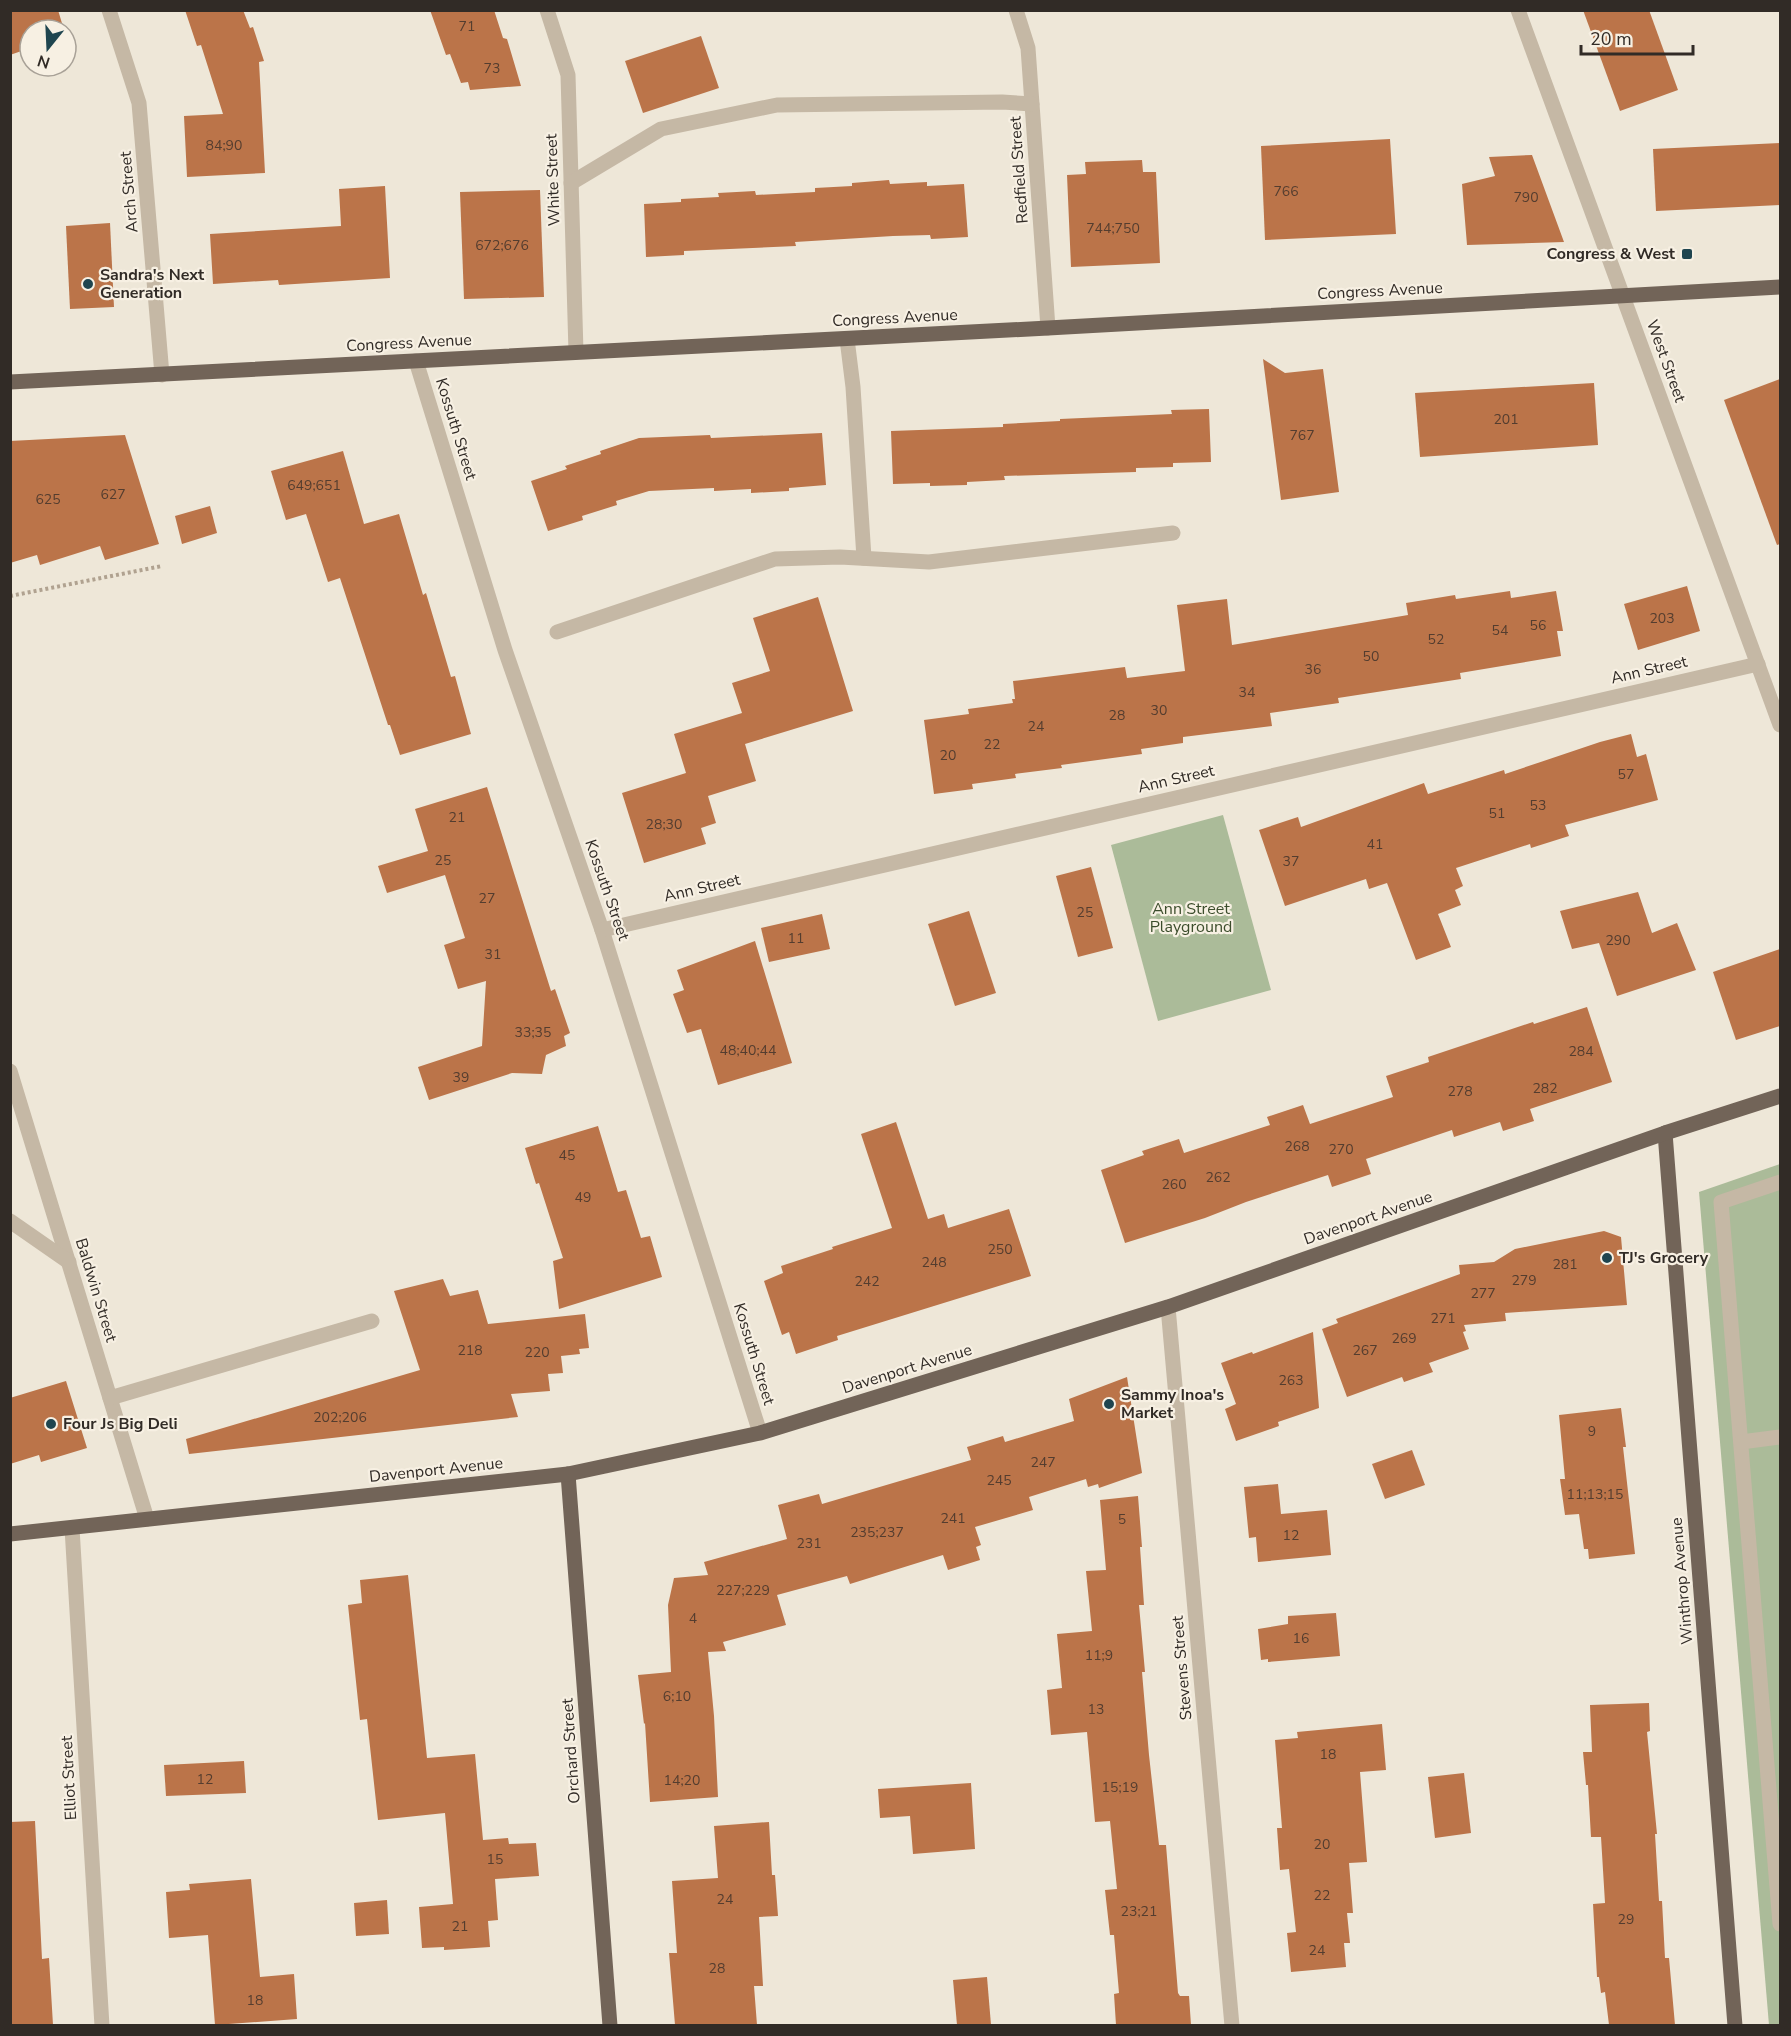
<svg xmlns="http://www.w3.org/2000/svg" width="1791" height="2036" font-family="'Nunito Sans',sans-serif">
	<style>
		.green { fill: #abbb99 }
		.building { fill: #bb7449 }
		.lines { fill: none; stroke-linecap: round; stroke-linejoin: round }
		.path { stroke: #b0a290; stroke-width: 4; stroke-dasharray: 3 3; stroke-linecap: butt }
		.minor { stroke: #c5b8a5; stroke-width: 15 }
		.major { stroke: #726458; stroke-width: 15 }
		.poi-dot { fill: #1f454f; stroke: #f7f0e3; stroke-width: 2 }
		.labels { text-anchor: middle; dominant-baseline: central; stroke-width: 4.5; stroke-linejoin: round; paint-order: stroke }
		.number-label { font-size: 14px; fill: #543d2f }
		.street-label { font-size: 16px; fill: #312b26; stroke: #f7f0e3 }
		.poi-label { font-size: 16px; font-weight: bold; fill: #312b26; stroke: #f7f0e3; text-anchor: start }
		.park-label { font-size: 16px; fill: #3c4d2c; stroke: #f7f0e3 }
	</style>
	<rect width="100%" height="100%" fill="#eee7d8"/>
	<g class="green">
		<path d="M 1223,815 L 1271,990 L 1158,1021 L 1111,845 Z"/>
		<path d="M 1780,1164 L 1780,2025 L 1769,2025 L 1699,1192 Z"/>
	</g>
	<g class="building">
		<path d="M 10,10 L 58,10 L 64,30 L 30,30 L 30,48 L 10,55 Z"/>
		<path d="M 185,10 L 243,10 L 250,28 L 253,27 L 264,61 L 259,62 L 265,173 L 187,177 L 184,116 L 223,114 L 201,45 L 197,46 Z"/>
		<path d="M 430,10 L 494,10 L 503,38 L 507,39 L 521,86 L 470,90 L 468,82 L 461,83 L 450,54 L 446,55 Z"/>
		<path d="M 1583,10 L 1649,10 L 1678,90 L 1620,111 Z"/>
		<path d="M 701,36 L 719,88 L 643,113 L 625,61 Z"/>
		<path d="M 1390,139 L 1396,234 L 1265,240 L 1261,146 Z"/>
		<path d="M 1780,143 L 1780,205 L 1656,211 L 1653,149 Z"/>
		<path d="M 1532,155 L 1564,242 L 1467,245 L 1462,184 L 1495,176 L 1489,157 Z"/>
		<path d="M 1142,160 L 1143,172 L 1156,172 L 1160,263 L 1071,267 L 1067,175 L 1086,174 L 1085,162 Z"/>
		<path d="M 889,180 L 890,184 L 927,182 L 927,186 L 964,184 L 968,237 L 931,239 L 930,235 L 893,236 L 795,242 L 796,246 L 684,251 L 684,255 L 646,257 L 644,204 L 681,202 L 681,199 L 719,197 L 718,193 L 755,191 L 756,195 L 815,192 L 815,188 L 852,186 L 852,183 Z"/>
		<path d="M 385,186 L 390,278 L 279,285 L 278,280 L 213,284 L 210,234 L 341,226 L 339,189 Z"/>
		<path d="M 540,190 L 544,297 L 464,299 L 460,192 Z"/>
		<path d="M 110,223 L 114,307 L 70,309 L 66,226 Z"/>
		<path d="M 1263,359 L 1285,373 L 1323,369 L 1339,492 L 1281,500 Z"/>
		<path d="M 1780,379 L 1780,544 L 1777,545 L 1724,400 Z"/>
		<path d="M 1594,383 L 1598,445 L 1420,457 L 1415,393 Z"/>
		<path d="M 1209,409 L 1211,462 L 1173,463 L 1173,467 L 1136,468 L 1136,472 L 1004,476 L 1005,480 L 967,482 L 967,485 L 930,486 L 930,483 L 893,484 L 891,431 L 1003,427 L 1003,424 L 1060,421 L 1060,419 L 1172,414 L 1171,410 Z"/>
		<path d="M 822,433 L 826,485 L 789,488 L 789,491 L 751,493 L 751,489 L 714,491 L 714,488 L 649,491 L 616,501 L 617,505 L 582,516 L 583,520 L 548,531 L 531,481 L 567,469 L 565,466 L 601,454 L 600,451 L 639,438 L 710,435 L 711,438 Z"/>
		<path d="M 125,435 L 159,544 L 105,560 L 100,546 L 40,565 L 37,555 L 10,563 L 10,441 Z"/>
		<path d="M 343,451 L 364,524 L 399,514 L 423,595 L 426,593 L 451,677 L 455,676 L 471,734 L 400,755 L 390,725 L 388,725 L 340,578 L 328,582 L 306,514 L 286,520 L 271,471 Z"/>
		<path d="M 210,506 L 217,533 L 182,544 L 175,516 Z"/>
		<path d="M 1687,586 L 1700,631 L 1638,650 L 1624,604 Z"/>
		<path d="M 1510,591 L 1511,598 L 1556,591 L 1563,631 L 1557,631 L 1561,656 L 1460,673 L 1461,679 L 1338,698 L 1339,703 L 1270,713 L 1272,726 L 1183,737 L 1183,743 L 1141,749 L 1142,754 L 1061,765 L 1062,768 L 1015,774 L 1016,778 L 972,784 L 973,789 L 934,794 L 924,720 L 969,714 L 968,709 L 1013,703 L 1012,699 L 1015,699 L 1013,681 L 1125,667 L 1127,678 L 1185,671 L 1177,605 L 1227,599 L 1232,645 L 1408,615 L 1406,603 L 1455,595 L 1456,599 Z"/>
		<path d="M 818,597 L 853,711 L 745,744 L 756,781 L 708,796 L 716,823 L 701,828 L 706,844 L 644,863 L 622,793 L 686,773 L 674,734 L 742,713 L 732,683 L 770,671 L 753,618 Z"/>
		<path d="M 1631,734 L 1637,757 L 1646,754 L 1658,800 L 1565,825 L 1569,836 L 1531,848 L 1530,844 L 1456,868 L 1463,886 L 1455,890 L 1461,905 L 1438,914 L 1451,947 L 1416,960 L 1387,883 L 1369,889 L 1366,879 L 1285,906 L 1259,830 L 1298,817 L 1301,827 L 1424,783 L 1428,794 L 1504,770 L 1505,774 L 1600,742 Z"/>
		<path d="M 487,787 L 551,991 L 555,989 L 570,1033 L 564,1036 L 566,1046 L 546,1055 L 542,1074 L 512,1073 L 429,1100 L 418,1067 L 482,1046 L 486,981 L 458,989 L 444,945 L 465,938 L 445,875 L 387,893 L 378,866 L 428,851 L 415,809 Z"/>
		<path d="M 1091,867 L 1113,948 L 1078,957 L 1056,876 Z"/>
		<path d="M 1638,892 L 1652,933 L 1677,923 L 1696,970 L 1617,996 L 1599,943 L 1572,949 L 1560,911 Z"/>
		<path d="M 969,911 L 996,993 L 955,1006 L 928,924 Z"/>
		<path d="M 822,914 L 830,949 L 769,962 L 761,928 Z"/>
		<path d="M 755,941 L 792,1063 L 718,1085 L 701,1029 L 687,1033 L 673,994 L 684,990 L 677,970 Z"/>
		<path d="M 1780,949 L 1780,1026 L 1736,1040 L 1713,972 Z"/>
		<path d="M 1587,1007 L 1612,1082 L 1530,1109 L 1534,1121 L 1503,1131 L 1500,1122 L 1454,1137 L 1452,1130 L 1366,1159 L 1371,1174 L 1332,1187 L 1328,1175 L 1246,1202 L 1205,1218 L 1125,1243 L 1101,1170 L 1144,1155 L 1142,1151 L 1179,1139 L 1184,1153 L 1270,1125 L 1267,1117 L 1303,1105 L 1310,1124 L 1393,1097 L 1386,1076 L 1429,1062 L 1428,1057 L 1533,1022 L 1534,1024 Z"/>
		<path d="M 896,1122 L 928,1219 L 944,1214 L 948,1228 L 1009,1209 L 1031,1276 L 837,1336 L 838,1340 L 796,1354 L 789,1332 L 782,1335 L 764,1281 L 783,1273 L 781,1266 L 833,1249 L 832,1247 L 892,1228 L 861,1134 Z"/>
		<path d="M 598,1126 L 618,1192 L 626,1190 L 641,1238 L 650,1236 L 662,1277 L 559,1309 L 553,1261 L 563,1258 L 539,1183 L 536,1184 L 525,1148 Z"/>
		<path d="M 1604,1231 L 1621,1237 L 1627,1305 L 1505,1313 L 1506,1321 L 1464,1325 L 1466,1331 L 1463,1332 L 1469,1349 L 1429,1363 L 1433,1372 L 1404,1382 L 1402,1377 L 1347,1397 L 1322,1329 L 1338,1323 L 1336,1319 L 1460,1274 L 1459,1265 L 1494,1262 L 1515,1249 Z"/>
		<path d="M 443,1279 L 450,1296 L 478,1290 L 488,1324 L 585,1314 L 589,1348 L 579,1349 L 580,1354 L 561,1356 L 563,1373 L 548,1374 L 550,1391 L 511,1394 L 518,1417 L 189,1454 L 186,1439 L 420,1370 L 394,1291 Z"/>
		<path d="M 1313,1332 L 1319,1408 L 1278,1422 L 1279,1426 L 1236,1441 L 1225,1409 L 1236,1404 L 1221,1363 L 1252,1352 L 1253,1354 Z"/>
		<path d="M 1127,1377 L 1142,1473 L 1099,1488 L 1098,1484 L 1088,1487 L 1086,1479 L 1029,1497 L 1033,1510 L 975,1527 L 981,1545 L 976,1547 L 980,1560 L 948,1570 L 943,1555 L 850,1584 L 847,1576 L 777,1595 L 786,1625 L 723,1642 L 726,1651 L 708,1652 L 714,1716 L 718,1797 L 650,1802 L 645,1723 L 644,1724 L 638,1675 L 671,1672 L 668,1605 L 674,1578 L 708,1575 L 704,1562 L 787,1539 L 778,1505 L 819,1494 L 822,1504 L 971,1460 L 967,1447 L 1003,1436 L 1005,1442 L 1074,1421 L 1069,1399 Z"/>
		<path d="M 66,1381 L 87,1448 L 41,1462 L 39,1455 L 10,1464 L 10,1398 Z"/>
		<path d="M 1621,1408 L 1626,1447 L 1623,1447 L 1635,1554 L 1589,1559 L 1588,1549 L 1584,1549 L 1579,1514 L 1565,1515 L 1560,1479 L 1565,1479 L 1559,1415 Z"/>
		<path d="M 1412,1450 L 1425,1485 L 1385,1499 L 1372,1464 Z"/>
		<path d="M 1278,1484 L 1281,1514 L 1327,1510 L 1331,1555 L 1258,1562 L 1256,1537 L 1249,1538 L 1244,1487 Z"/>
		<path d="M 1138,1496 L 1142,1547 L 1140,1547 L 1144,1605 L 1139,1605 L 1145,1672 L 1142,1672 L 1149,1755 L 1159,1845 L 1166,1845 L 1178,1993 L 1180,1996 L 1189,1996 L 1191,2025 L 1116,2025 L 1114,1994 L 1119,1993 L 1114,1935 L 1110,1935 L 1105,1890 L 1117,1889 L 1110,1821 L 1095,1822 L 1087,1732 L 1051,1735 L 1047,1690 L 1062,1688 L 1057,1634 L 1092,1631 L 1086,1571 L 1106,1570 L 1100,1500 Z"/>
		<path d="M 408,1575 L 427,1758 L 475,1754 L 483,1840 L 508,1838 L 509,1844 L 536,1843 L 539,1876 L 495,1879 L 498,1920 L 488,1921 L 490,1947 L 444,1950 L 444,1947 L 422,1948 L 419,1907 L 453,1904 L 445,1813 L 378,1820 L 367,1719 L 360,1720 L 348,1605 L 362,1603 L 360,1580 Z"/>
		<path d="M 1336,1613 L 1340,1656 L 1268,1662 L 1268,1659 L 1261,1660 L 1258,1629 L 1288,1624 L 1288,1616 Z"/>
		<path d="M 1649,1703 L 1650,1731 L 1647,1732 L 1657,1834 L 1655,1834 L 1659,1901 L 1662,1901 L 1665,1958 L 1669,1958 L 1675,2025 L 1609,2025 L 1605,1992 L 1601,1993 L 1599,1977 L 1597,1977 L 1593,1904 L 1605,1903 L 1601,1837 L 1591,1837 L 1588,1785 L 1586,1785 L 1583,1752 L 1592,1752 L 1590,1705 Z"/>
		<path d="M 1382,1724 L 1386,1770 L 1360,1772 L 1367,1862 L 1349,1863 L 1353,1913 L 1347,1913 L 1350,1943 L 1344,1943 L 1346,1967 L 1291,1972 L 1287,1933 L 1296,1932 L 1289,1869 L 1280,1870 L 1277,1828 L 1282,1828 L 1275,1740 L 1298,1738 L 1297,1732 Z"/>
		<path d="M 244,1761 L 246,1793 L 166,1796 L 164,1765 Z"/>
		<path d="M 1464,1773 L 1471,1833 L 1435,1838 L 1428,1777 Z"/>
		<path d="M 971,1783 L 975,1849 L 913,1854 L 910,1816 L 880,1818 L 878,1789 Z"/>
		<path d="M 35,1821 L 42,1959 L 49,1958 L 53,2025 L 10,2025 L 10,1822 Z"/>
		<path d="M 769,1822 L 772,1875 L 775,1875 L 778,1916 L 759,1917 L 763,1986 L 754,1986 L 757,2025 L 675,2025 L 669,1953 L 677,1953 L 672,1881 L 718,1878 L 714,1826 Z"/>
		<path d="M 251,1879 L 260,1977 L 294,1974 L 297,2019 L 215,2025 L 208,1935 L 169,1938 L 166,1892 L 190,1890 L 189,1884 Z"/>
		<path d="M 387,1900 L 389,1934 L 356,1936 L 354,1903 Z"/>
		<path d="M 987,1977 L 991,2025 L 957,2025 L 953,1980 Z"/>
	</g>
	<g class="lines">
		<path class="path" d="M 10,596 L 162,566"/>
		<g class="minor">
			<path d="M 109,10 L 139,103 L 162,375"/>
			<path d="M 547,10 L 568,75 L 576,352"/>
			<path d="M 1016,10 L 1028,48 L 1048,328"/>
			<path d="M 1518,10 L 1780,725"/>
			<path d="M 571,183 L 661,129 L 777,105 L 1002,102 L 1032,104"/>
			<path d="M 847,339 L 853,387 L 864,558"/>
			<path d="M 416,361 L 505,650 L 602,930 L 760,1433"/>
			<path d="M 557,632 L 775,559 L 840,557 L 929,562 L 1173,533"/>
			<path d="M 602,930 L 1758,664"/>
			<path d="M 10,1071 L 147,1519"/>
			<path d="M 1780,1182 L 1721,1202 L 1780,1924"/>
			<path d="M 10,1221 L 69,1262"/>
			<path d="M 1168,1307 L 1232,2026"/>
			<path d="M 110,1398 L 372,1321"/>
			<path d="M 1741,1442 L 1780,1437"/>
			<path d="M 72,1528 L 102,2026"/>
		</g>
		<g class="major">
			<path d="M 10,382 L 1048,328 L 1780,287"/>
			<path d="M 1665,1133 L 1735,2026"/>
			<path d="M 568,1474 L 610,2026"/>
			<path d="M 10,1534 L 568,1474 L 760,1433 L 1168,1307 L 1665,1133 L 1780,1096"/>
		</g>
	</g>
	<g class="poi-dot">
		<rect x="1681" y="248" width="12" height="12" rx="3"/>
		<circle cx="88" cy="284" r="6"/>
		<circle cx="1607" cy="1258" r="6"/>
		<circle cx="1109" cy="1404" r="6"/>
		<circle cx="51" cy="1424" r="6"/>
	</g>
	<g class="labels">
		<g class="number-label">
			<text x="467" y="26">71</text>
			<text x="492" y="68">73</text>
			<text x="224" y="145">84;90</text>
			<text x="1286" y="191">766</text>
			<text x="1526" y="197">790</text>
			<text x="1113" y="228">744;750</text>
			<text x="502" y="245">672;676</text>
			<text x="1506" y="419">201</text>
			<text x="1302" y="435">767</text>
			<text x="314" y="485">649;651</text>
			<text x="113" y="494">627</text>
			<text x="48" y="499">625</text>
			<text x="1662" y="618">203</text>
			<text x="1538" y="625">56</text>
			<text x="1500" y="630">54</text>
			<text x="1436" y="639">52</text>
			<text x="1371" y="656">50</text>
			<text x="1313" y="669">36</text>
			<text x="1247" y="692">34</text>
			<text x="1159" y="710">30</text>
			<text x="1117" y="715">28</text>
			<text x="1036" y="726">24</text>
			<text x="992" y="744">22</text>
			<text x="948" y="755">20</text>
			<text x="1626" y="774">57</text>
			<text x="1538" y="805">53</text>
			<text x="1497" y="813">51</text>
			<text x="457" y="817">21</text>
			<text x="664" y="824">28;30</text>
			<text x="1375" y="844">41</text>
			<text x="443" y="860">25</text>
			<text x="1291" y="861">37</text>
			<text x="487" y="898">27</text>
			<text x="1085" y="912">25</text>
			<text x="796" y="938">11</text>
			<text x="1618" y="940">290</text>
			<text x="493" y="954">31</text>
			<text x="533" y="1032">33;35</text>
			<text x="748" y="1050">48;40;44</text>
			<text x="1581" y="1051">284</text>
			<text x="461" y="1077">39</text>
			<text x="1545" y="1088">282</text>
			<text x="1460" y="1091">278</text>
			<text x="1297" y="1146">268</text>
			<text x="1341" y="1149">270</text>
			<text x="567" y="1155">45</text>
			<text x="1218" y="1177">262</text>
			<text x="1174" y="1184">260</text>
			<text x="583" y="1197">49</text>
			<text x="1000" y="1249">250</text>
			<text x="934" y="1262">248</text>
			<text x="1565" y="1264">281</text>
			<text x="1524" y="1280">279</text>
			<text x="867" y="1281">242</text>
			<text x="1483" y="1293">277</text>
			<text x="1443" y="1318">271</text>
			<text x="1404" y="1338">269</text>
			<text x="470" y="1350">218</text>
			<text x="1365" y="1350">267</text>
			<text x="537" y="1352">220</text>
			<text x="1291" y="1380">263</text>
			<text x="340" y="1417">202;206</text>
			<text x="1592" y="1431">9</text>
			<text x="1043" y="1462">247</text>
			<text x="999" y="1480">245</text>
			<text x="1595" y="1494">11;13;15</text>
			<text x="953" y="1518">241</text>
			<text x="1122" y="1519">5</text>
			<text x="877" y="1532">235;237</text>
			<text x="1291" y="1535">12</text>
			<text x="809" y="1543">231</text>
			<text x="743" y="1590">227;229</text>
			<text x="693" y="1618">4</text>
			<text x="1301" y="1638">16</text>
			<text x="1099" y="1655">11;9</text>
			<text x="677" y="1696">6;10</text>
			<text x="1096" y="1709">13</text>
			<text x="1328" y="1754">18</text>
			<text x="205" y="1779">12</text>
			<text x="682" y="1780">14;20</text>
			<text x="1120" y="1787">15;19</text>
			<text x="1322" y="1844">20</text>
			<text x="495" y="1859">15</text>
			<text x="1322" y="1895">22</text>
			<text x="725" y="1899">24</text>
			<text x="1139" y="1911">23;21</text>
			<text x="1626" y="1919">29</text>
			<text x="460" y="1926">21</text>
			<text x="1317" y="1950">24</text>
			<text x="717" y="1968">28</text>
			<text x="255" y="2000">18</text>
		</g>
		<g class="street-label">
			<text transform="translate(1019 170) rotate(-94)">Redfield Street</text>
			<text transform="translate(553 180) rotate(-92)">White Street</text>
			<text transform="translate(129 192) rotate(-95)">Arch Street</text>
			<text transform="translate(1380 291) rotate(-3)">Congress Avenue</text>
			<text transform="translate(895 318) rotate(-3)">Congress Avenue</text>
			<text transform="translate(409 343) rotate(-3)">Congress Avenue</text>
			<text transform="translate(1666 361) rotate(70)">West Street</text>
			<text transform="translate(456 429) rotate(73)">Kossuth Street</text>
			<text transform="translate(1649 670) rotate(-13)">Ann Street</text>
			<text transform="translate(1176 779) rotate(-13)">Ann Street</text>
			<text transform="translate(702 888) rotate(-13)">Ann Street</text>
			<text transform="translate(607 890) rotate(71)">Kossuth Street</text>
			<text transform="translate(1368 1218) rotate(-19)">Davenport Avenue</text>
			<text transform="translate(96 1290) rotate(73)">Baldwin Street</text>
			<text transform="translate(754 1354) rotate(73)">Kossuth Street</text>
			<text transform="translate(907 1369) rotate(-17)">Davenport Avenue</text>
			<text transform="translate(436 1470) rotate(-6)">Davenport Avenue</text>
			<text transform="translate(1682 1581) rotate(-95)">Winthrop Avenue</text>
			<text transform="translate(1182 1668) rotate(-95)">Stevens Street</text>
			<text transform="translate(571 1751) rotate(-94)">Orchard Street</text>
			<text transform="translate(69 1778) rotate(-93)">Elliot Street</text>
		</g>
		<g class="poi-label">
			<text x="1675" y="254" text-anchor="end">Congress &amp; West</text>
			<text x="100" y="275">Sandra's Next<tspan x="100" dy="18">Generation</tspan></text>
			<text x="1619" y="1258">TJ's Grocery</text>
			<text x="1121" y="1395">Sammy Inoa's<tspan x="1121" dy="18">Market</tspan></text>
			<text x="63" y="1424">Four Js Big Deli</text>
		</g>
		<g class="park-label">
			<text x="1191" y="909">Ann Street<tspan x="1191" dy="18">Playground</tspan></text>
		</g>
	</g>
	<rect width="1791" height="2036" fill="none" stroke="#312b26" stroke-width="24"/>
	<g transform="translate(48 48) rotate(198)"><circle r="28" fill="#f7f0e3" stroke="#a8a197" stroke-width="1.5"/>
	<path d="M0-4.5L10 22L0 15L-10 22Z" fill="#1f454f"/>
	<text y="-9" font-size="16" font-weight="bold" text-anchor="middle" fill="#312b26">N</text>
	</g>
	<path d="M1581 45v9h112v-9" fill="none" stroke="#312b26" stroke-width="3"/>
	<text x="1590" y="45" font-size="18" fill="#312b26" stroke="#f7f0e3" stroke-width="4.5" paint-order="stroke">20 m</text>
</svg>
